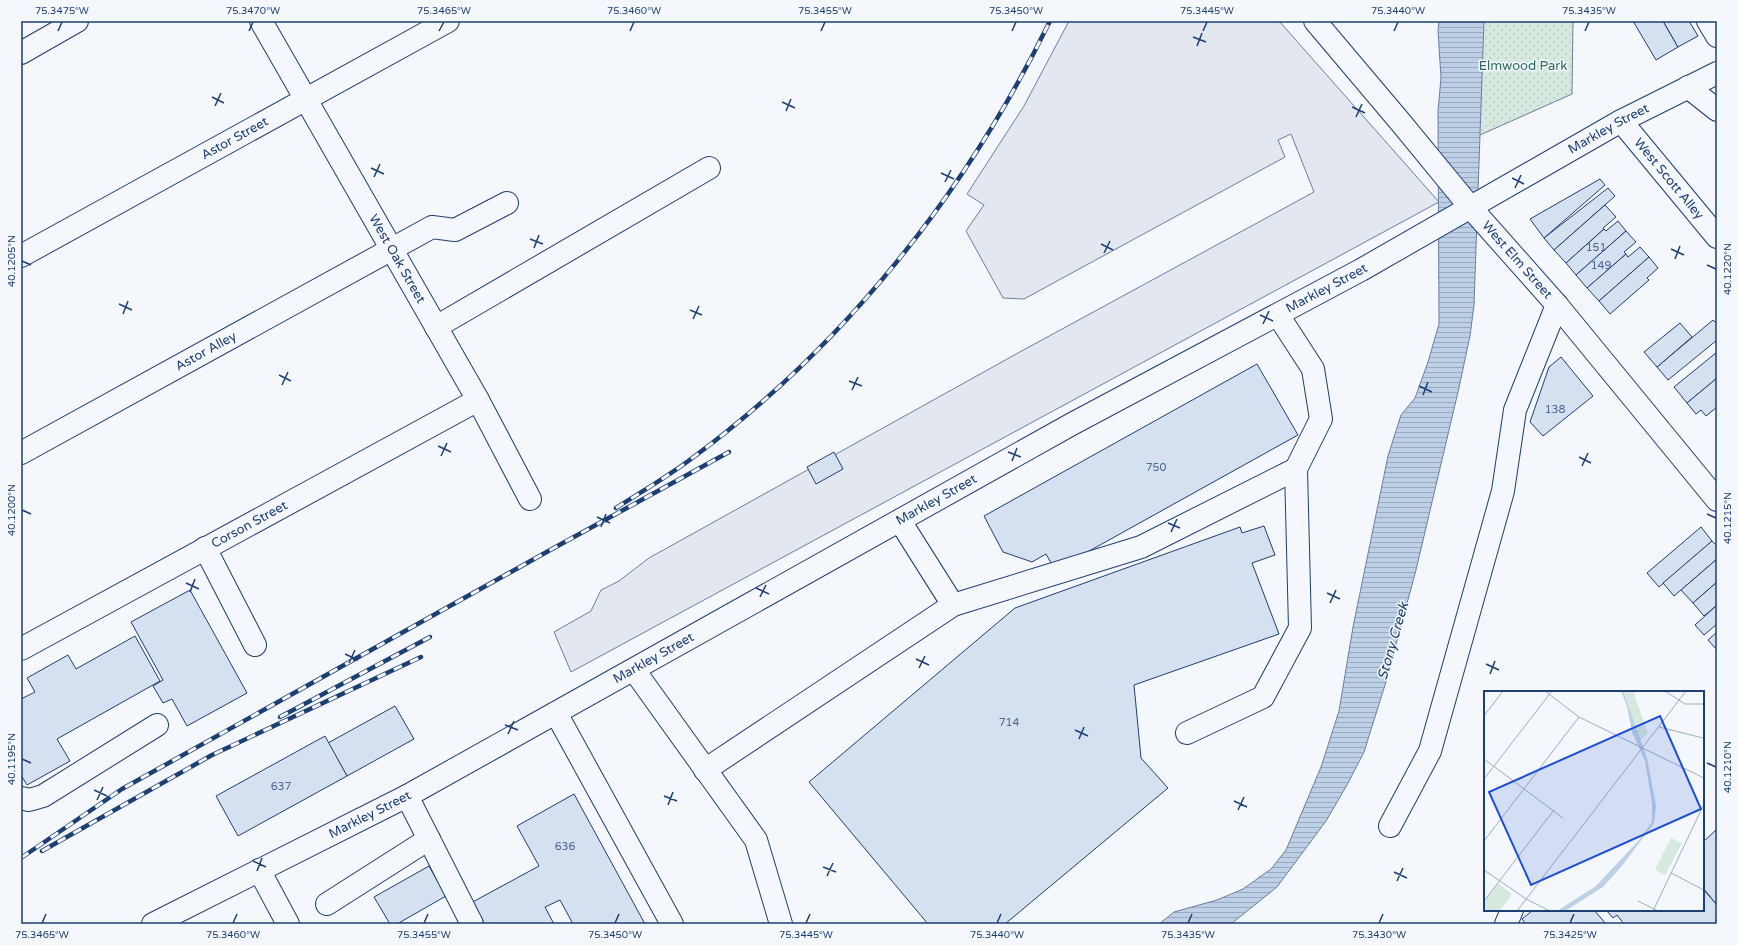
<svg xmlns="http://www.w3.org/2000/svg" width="1738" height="945" font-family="'Varela Round',sans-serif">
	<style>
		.grass { fill: url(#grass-dots); stroke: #687fa3 }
		.parking { fill: #e3e8f0; stroke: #687fa3 }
		.water { fill: url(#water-rules); stroke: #687fa3 }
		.building { fill: #d5e0f0; stroke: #1d3f73 }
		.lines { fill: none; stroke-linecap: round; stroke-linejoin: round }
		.minor-casing { stroke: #1d3f73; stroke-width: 24 }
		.highway-casing { stroke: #1d3f73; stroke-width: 24 }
		.minor { stroke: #f4f7fb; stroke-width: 22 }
		.highway { stroke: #f4f7fb; stroke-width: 22 }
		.rail-casing { stroke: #1d3f73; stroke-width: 4.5 }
		.rail { stroke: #f4f7fb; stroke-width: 3; stroke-dasharray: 9; stroke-linecap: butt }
		.ticks { fill: none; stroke: #1d3f73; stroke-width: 1.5 }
		.labels { text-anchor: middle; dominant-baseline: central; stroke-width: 3; stroke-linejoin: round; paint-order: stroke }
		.number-label { font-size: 11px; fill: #4b6792 }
		.park-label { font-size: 13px; fill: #2c6c60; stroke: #f4f7fb }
		.street-label { font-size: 13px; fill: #1d3f73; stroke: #f4f7fb }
		.water-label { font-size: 14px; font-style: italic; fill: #1d3f73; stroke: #f4f7fb }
		.inset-road { fill: none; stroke: #9eadc5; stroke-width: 1 }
		.view { fill: #1d4ed8; fill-opacity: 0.15; stroke: #1d4ed8; stroke-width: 2 }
		.inset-edge { fill: none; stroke: #1d3f73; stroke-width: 2 }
		.neatline { fill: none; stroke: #1d3f73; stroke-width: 1.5 }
		.ticks-label { font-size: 10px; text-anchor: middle; fill: #1d3f73 }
	</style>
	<defs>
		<pattern id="grass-dots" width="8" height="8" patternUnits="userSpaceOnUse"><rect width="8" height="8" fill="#d7e8df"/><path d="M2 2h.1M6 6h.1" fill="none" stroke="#b8c8c3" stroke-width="1.8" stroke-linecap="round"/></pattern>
		<pattern id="water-rules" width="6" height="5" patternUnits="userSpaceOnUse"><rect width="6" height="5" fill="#bed0e5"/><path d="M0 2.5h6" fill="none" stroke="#9aaabe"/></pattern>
	</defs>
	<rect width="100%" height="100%" fill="#f4f7fb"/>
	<path class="grass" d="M 1480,21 L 1573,21 L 1572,94 L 1471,139 Z"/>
	<path class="parking" d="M 1069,21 L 1279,21 L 1439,202 L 571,672 L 554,632 L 591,611 L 601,590 L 619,581 L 649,558 L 1018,353 L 1314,192 L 1291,134 L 1278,140 L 1285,157 L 1024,299 L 1003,298 L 966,231 L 984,205 L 967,194 L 1024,106 Z"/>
	<path class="water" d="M 1439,21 L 1484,21 L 1474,305 L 1470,336 L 1458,392 L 1416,570 L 1385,685 L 1364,752 L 1347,785 L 1326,821 L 1277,887 L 1231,924 L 1159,924 L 1174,912 L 1217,900 L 1243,889 L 1271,869 L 1286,850 L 1321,767 L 1339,711 L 1353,627 L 1388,456 L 1401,415 L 1415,398 L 1428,362 L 1439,324 L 1438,111 L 1441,78 L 1438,31 Z"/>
	<g class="building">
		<path d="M 1633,21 L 1663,21 L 1678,47 L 1656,60 Z"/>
		<path d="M 1663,21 L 1689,21 L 1698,36 L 1678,47 Z"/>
		<path d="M 1600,179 L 1605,185 L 1544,238 L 1530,219 Z"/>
		<path d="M 1608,188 L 1615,196 L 1554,250 L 1544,238 Z"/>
		<path d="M 1605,205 L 1616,217 L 1603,228 L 1604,229 L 1566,263 L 1554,250 Z"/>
		<path d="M 1618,221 L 1626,231 L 1576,275 L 1566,263 L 1604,229 L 1606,231 Z"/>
		<path d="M 1626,231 L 1636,242 L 1624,252 L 1626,254 L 1587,288 L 1576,275 Z"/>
		<path d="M 1640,247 L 1649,257 L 1599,301 L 1587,288 L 1626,254 L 1628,257 Z"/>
		<path d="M 1649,257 L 1658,268 L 1647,278 L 1649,280 L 1610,314 L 1599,301 Z"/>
		<path d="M 1713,320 L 1717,324 L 1717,340 L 1668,380 L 1657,367 Z"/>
		<path d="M 1680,323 L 1692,337 L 1657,367 L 1644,352 Z"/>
		<path d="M 1717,352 L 1717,378 L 1687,403 L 1674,387 Z"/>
		<path d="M 1561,357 L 1593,396 L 1543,436 L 1530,422 L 1549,367 Z"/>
		<path d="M 1257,364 L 1298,435 L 1055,570 L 1046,554 L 1032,562 L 1003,552 L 984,516 Z"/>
		<path d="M 1717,378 L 1717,407 L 1706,416 L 1701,410 L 1696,414 L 1687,403 Z"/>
		<path d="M 834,452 L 843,469 L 816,484 L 807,467 Z"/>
		<path d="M 1264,526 L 1275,555 L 1252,563 L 1279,634 L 1134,685 L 1141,758 L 1168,788 L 1005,924 L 928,924 L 809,782 L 1015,608 L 1240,527 L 1242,533 Z"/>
		<path d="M 1701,527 L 1712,541 L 1659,587 L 1647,573 Z"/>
		<path d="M 1712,541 L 1717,546 L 1717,559 L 1674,596 L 1663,583 Z"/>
		<path d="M 1717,559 L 1717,582 L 1693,603 L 1681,590 Z"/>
		<path d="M 1717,582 L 1717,605 L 1704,616 L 1693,603 Z"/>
		<path d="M 190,590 L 247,693 L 187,726 L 172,699 L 163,703 L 153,686 L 163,680 L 131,622 Z"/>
		<path d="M 1717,605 L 1717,624 L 1704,635 L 1695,625 Z"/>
		<path d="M 1717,632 L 1717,650 L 1708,640 Z"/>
		<path d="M 135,636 L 160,681 L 57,739 L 70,761 L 27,785 L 21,775 L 21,699 L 35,692 L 27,678 L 68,655 L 76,669 Z"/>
		<path d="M 395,706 L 414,739 L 347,776 L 328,743 Z"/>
		<path d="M 325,736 L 347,776 L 238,836 L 216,796 Z"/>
		<path d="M 574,794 L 645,924 L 573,924 L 560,900 L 545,907 L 554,924 L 480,924 L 469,904 L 539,866 L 517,826 Z"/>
		<path d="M 1717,829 L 1717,905 L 1703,888 L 1703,842 Z"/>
		<path d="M 429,866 L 446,896 L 397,924 L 390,924 L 374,897 Z"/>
		<path d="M 1703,889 L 1717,905 L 1716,924 L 1624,924 L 1617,915 L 1613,918 L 1606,910 L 1703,910 Z"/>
		<path d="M 1533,910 L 1594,910 L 1606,924 L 1526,924 L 1522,919 Z"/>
	</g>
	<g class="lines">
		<g class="minor-casing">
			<g id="minor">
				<path id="s1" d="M 261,21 L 478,400 L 530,499"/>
				<path id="s2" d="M 1315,21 L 1402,124 L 1471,208 L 1557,305 L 1717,500"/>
				<path d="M 1708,21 L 1717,36"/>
				<path d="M 21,53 L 77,21"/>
				<path d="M 1688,87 L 1717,110"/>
				<path id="s3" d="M 1621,121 L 1717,237"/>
				<path id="s4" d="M 21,256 L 448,21"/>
				<path d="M 436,327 L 709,168"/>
				<path id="s5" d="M 21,453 L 432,227 L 455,230 L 507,203"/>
				<path d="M 900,521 L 953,605"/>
				<path d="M 205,548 L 255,645"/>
				<path id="s6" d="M 21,649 L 478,400"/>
				<path d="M 634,670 L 756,840 L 781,924"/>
				<path d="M 556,713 L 672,924"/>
				<path d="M 1187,733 L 1263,697 L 1300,628 L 1296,469"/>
				<path d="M 705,770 L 953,605 L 1141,547 L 1296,469 L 1321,419 L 1313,369 L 1278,315"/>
				<path d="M 407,796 L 472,924"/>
				<path d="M 21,798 L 29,800 L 43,796 L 157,725"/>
				<path d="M 1390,826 L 1430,751 L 1503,491 L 1515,410 L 1557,305"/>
				<path d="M 259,870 L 288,924"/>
				<path d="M 327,904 L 429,839"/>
				<path d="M 1506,924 L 1512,910"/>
			</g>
		</g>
		<g class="highway-casing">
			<g id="highway">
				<path id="s7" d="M 153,924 L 407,796 L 1072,424 L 1361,270 L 1621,121 L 1717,73"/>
			</g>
		</g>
		<use href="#minor" class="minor"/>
		<use href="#highway" class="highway"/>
		<g class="rail-casing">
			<g id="rail">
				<path d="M 616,508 C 641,492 667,477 691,459 C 845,346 967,191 1050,21"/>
				<path d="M 280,717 L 430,637"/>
				<path d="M 42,851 L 212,755 L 421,657"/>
				<path d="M 21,858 L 122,789 L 552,549 L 729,452"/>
			</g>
		</g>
		<use href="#rail" class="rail"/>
	</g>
	<path class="ticks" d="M 58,31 L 62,22M 249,31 L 253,22M 439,31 L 444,22M 630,31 L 634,22M 821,31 L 825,22M 1012,31 L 1016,22M 1203,31 L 1207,22M 1394,31 L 1398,22M 1585,31 L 1589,22M 1193,37 L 1206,42M 1197,46 L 1202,33M 212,97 L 224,103M 782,102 L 795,108M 215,106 L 221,93M 1352,107 L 1365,113M 786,111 L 791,99M 1356,117 L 1362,104M 371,168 L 384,174M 941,173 L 954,179M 374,177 L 380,164M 1512,178 L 1524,184M 945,182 L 951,170M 1515,188 L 1521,175M 530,239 L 543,244M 1101,244 L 1113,250M 534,248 L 539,235M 1671,249 L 1684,255M 1104,253 L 1110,241M 1675,259 L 1680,246M 22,261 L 31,265M 1707,265 L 1716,269M 119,304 L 132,310M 690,310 L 702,315M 123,314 L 128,301M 1260,315 L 1273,321M 693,319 L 699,306M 1263,324 L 1269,311M 279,375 L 291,381M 849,381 L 862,386M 282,385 L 288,372M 1419,386 L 1432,392M 852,390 L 858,377M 1423,395 L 1428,382M 438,446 L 451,452M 1008,452 L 1021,457M 441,456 L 447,443M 1579,457 L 1591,463M 1012,461 L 1017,448M 1582,466 L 1588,453M 22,510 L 31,514M 1707,514 L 1716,518M 597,517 L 610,523M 1168,523 L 1180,528M 601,527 L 606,514M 1171,532 L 1177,519M 186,583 L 199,589M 756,588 L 769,594M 190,592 L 195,579M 1327,593 L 1340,599M 760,597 L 766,585M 1330,603 L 1336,590M 345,654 L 358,660M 916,659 L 929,665M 349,663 L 355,650M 1486,664 L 1499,670M 919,668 L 925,656M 1490,674 L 1495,661M 505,725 L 518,730M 1075,730 L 1088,736M 508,734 L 514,721M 1079,739 L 1084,727M 22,759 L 31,763M 1707,763 L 1716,767M 94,790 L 107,796M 664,796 L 677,801M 97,800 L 103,787M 1234,801 L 1247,807M 668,805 L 673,792M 1238,810 L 1244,797M 253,861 L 266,867M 823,867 L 836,872M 257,871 L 262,858M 1394,872 L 1407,878M 827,876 L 833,863M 1397,881 L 1403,868M 42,923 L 46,914M 233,923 L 237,914M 424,923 L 428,914M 615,923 L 619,914M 806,923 L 810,914M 997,923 L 1001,914M 1188,923 L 1192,914M 1379,923 L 1383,914M 1570,923 L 1574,914"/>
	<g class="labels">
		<g class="number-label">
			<text x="1596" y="247">151</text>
			<text x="1601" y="265">149</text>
			<text x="1555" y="409">138</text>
			<text x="1156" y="467">750</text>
			<text x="1009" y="722">714</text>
			<text x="281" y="786">637</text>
			<text x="565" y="846">636</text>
		</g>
		<g class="park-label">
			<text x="1523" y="66">Elmwood Park</text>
		</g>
		<g class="street-label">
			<text stroke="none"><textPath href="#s7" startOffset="1659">Markley Street</textPath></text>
			<text stroke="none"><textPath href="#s4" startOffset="244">Astor Street</textPath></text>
			<text stroke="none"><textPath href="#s3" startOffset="75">West Scott Alley</textPath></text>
			<text stroke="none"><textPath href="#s1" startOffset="274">West Oak Street</textPath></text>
			<text stroke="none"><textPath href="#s2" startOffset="313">West Elm Street</textPath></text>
			<text stroke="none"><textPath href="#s7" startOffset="1335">Markley Street</textPath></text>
			<text stroke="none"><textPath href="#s5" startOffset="211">Astor Alley</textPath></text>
			<text stroke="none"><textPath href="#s7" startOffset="891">Markley Street</textPath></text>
			<text stroke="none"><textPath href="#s6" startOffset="260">Corson Street</textPath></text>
			<text stroke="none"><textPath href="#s7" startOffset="567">Markley Street</textPath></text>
			<text stroke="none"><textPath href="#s7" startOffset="243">Markley Street</textPath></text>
		</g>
		<g class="water-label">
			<text transform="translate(1393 641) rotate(-74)">Stony Creek</text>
		</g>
	</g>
	<g transform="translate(1484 691)">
		<rect width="220" height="220" fill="#f4f7fb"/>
		<path d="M 138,0 L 152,0 L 150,3 L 164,42 L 156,50 ZM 187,147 L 198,152 L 181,184 L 171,178 ZM 14,192 L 28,203 L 16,220 L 0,220 L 0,210 Z" fill="#d7e8df"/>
		<path d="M 137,0 L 139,0 L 163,67 L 172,115 L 170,132 L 138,175 L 119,196 L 81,220 L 73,220 L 112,195 L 156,148 L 168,131 L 168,112 L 161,70 L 148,41 L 143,15 Z" fill="#bed0e5"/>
		<path class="inset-road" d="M 61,0 L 95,26 L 220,87M 181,0 L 201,13 L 220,13M 0,25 L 19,0M 175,36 L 219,47M 0,68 L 79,127M 0,88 L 68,0M 0,150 L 95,26M 0,179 L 42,208 L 66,220M 187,182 L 220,199M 0,210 L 70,119M 154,210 L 174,220M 33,220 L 202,0M 169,220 L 220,113"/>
		<path class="view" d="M 176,25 L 217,118 L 47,194 L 5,101 Z"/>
		<rect width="220" height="220" class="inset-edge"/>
	</g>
	<rect width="1738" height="945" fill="none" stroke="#f4f7fb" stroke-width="44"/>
	<rect x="22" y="22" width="1694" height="901" class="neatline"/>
	<g class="ticks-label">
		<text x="62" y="14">75.3475°W</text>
		<text x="253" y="14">75.3470°W</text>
		<text x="444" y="14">75.3465°W</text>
		<text x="634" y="14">75.3460°W</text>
		<text x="825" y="14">75.3455°W</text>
		<text x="1016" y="14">75.3450°W</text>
		<text x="1207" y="14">75.3445°W</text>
		<text x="1398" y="14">75.3440°W</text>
		<text x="1589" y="14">75.3435°W</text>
		<text transform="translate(11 261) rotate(-90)" y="4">40.1205°N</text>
		<text transform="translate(1727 269) rotate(-90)" y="4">40.1220°N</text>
		<text transform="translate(11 510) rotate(-90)" y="4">40.1200°N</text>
		<text transform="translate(1727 518) rotate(-90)" y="4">40.1215°N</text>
		<text transform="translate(11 759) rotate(-90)" y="4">40.1195°N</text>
		<text transform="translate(1727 767) rotate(-90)" y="4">40.1210°N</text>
		<text x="42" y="938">75.3465°W</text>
		<text x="233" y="938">75.3460°W</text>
		<text x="424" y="938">75.3455°W</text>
		<text x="615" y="938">75.3450°W</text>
		<text x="806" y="938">75.3445°W</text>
		<text x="997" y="938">75.3440°W</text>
		<text x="1188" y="938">75.3435°W</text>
		<text x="1379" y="938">75.3430°W</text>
		<text x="1570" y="938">75.3425°W</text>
	</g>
</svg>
